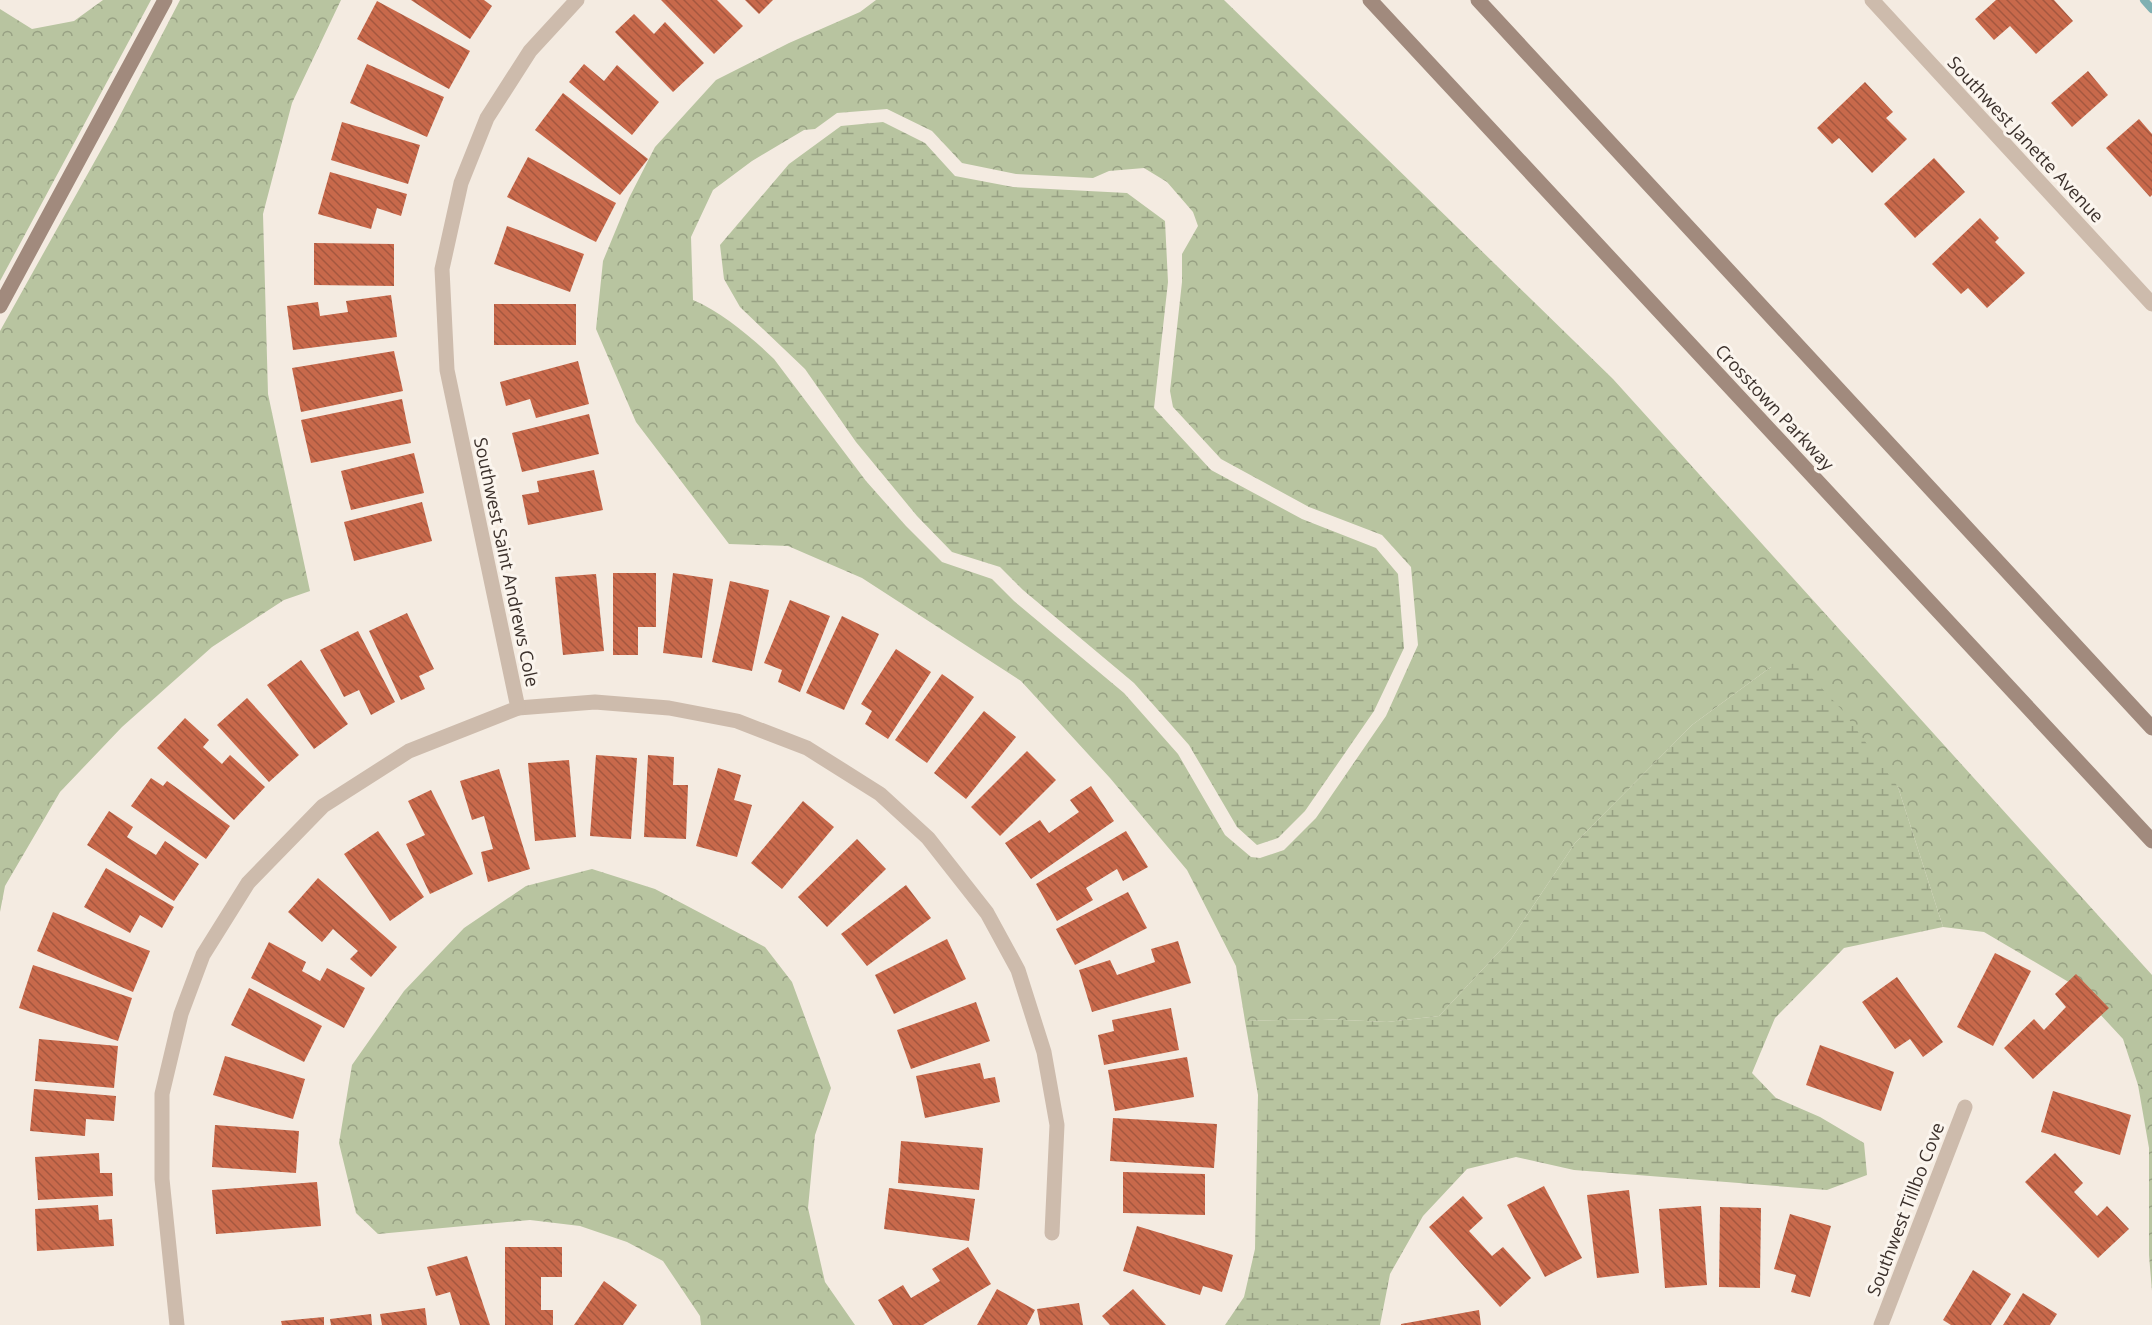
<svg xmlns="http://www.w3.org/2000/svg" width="2152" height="1325" font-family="'Open Sans',sans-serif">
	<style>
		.forest { fill: url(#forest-crowns); fill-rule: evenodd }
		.wetland { fill: url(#wetland-marsh) }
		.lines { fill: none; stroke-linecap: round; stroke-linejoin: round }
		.stream { stroke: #7fb0b2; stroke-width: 8 }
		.building { fill: url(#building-back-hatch) }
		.street { stroke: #cdbbac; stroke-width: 15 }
		.secondary { stroke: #a18a7d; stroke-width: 15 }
		.labels { text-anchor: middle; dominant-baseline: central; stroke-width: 6; stroke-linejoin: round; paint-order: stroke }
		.street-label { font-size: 18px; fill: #3b302b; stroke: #fbf5ee }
	</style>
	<defs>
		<pattern id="forest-crowns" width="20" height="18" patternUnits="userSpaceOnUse" patternTransform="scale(1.5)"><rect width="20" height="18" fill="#b8c4a0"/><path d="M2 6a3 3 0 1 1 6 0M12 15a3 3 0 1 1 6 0" fill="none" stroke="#97a083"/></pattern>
		<pattern id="wetland-marsh" width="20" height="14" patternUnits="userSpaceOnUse" patternTransform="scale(1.5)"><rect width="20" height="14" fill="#b8c4a0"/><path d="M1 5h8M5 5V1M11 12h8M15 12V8" fill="none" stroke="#97a083"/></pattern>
		<pattern id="building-back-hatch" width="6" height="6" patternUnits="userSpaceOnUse" patternTransform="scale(1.5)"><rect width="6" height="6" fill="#c8694b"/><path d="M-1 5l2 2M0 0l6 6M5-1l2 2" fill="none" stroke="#a4573f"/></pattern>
	</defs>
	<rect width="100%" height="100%" fill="#f4ebe1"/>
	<g class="forest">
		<path d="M 103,0 L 151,0 L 0,281 L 0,9 L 32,29 L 74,21 Z"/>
		<path d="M 180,0 L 341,0 L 292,103 L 263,214 L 268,394 L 310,591 L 284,600 L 212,647 L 122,727 L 60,792 L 5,886 L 0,912 L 0,331 L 115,125 Z"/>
		<path d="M 876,0 L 1224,0 L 1613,379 L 2152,975 L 2152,1291 L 2149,1255 L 2149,1148 L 2138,1085 L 2123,1039 L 2072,984 L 1984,932 L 1943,927 L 1898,787 L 1771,667 L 1692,725 L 1575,843 L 1511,939 L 1439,1016 L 1387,1022 L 1322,1019 L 1245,1021 L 1236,966 L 1187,870 L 1110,778 L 1021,681 L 862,578 L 788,546 L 729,544 L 636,422 L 596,329 L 603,261 L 629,198 L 655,147 L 716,80 L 789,43 L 860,12 ZM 887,109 L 932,131 L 962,163 L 1016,174 L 1093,178 L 1109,171 L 1144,168 L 1167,182 L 1193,212 L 1198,226 L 1182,254 L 1182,282 L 1170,391 L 1173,407 L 1221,459 L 1309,507 L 1382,535 L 1411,567 L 1418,645 L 1386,716 L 1316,818 L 1284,850 L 1260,858 L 1251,857 L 1225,835 L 1178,754 L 1124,693 L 1014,601 L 992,579 L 942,562 L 906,526 L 866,481 L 774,359 C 751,337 722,312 693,300 L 691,237 L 713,190 L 752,161 L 804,130 L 815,129 L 837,113 Z"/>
		<path d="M 592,869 L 655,889 L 765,947 L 792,982 L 831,1088 L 815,1135 L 808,1208 L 825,1282 L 855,1325 L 701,1325 L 700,1316 L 663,1261 L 627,1242 L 580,1226 L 530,1220 L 378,1234 L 356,1213 L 339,1143 L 352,1065 L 404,991 L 464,928 L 526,886 Z"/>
	</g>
	<g class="wetland">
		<path d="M 883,122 L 925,143 L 955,176 L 1013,187 L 1127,193 L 1165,221 L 1168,282 L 1154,408 L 1211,470 L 1302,519 L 1376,548 L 1398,574 L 1404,648 L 1374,711 L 1305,811 L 1278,838 L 1257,845 L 1237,827 L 1189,745 L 1134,683 L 1023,590 L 1000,567 L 952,552 L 917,516 L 856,442 L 805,369 L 740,307 L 724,279 L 720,245 L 789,164 L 841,126 Z"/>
		<path d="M 1798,663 L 1843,711 L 1898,787 L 1943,927 L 1844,948 L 1775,1018 L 1752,1073 L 1776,1098 L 1820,1117 L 1864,1143 L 1867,1175 L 1827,1190 L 1574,1170 L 1516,1157 L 1467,1169 L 1423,1216 L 1390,1274 L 1380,1325 L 1225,1325 L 1244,1297 L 1255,1249 L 1258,1095 L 1245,1021 L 1322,1019 L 1387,1022 L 1439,1016 L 1511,939 L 1575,843 L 1692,725 L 1771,667 Z"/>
	</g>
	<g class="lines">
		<path class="stream" d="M 2144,0 L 2152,9"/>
	</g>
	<g class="building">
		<path d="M 411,0 L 484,0 L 492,6 L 470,39 Z"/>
		<path d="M 661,0 L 717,0 L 743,26 L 714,54 Z"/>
		<path d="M 745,0 L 773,0 L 759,14 Z"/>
		<path d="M 1996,0 L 2054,0 L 2073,21 L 2036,54 L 2010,26 L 1994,40 L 1975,19 Z"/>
		<path d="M 377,1 L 470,51 L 449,89 L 357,39 Z"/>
		<path d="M 634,14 L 654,34 L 665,22 L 704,63 L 673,92 L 615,32 Z"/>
		<path d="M 367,64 L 444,97 L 427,137 L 350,103 Z"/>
		<path d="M 584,64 L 604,81 L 617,65 L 659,102 L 632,135 L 569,82 Z"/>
		<path d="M 2088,71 L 2108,95 L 2072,127 L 2051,103 Z"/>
		<path d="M 1865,82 L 1893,112 L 1886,118 L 1907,139 L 1872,173 L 1839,138 L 1832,144 L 1817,128 Z"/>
		<path d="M 563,93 L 648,159 L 620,195 L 535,130 Z"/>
		<path d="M 2139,119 L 2152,134 L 2152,195 L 2150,197 L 2106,148 Z"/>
		<path d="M 342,122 L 420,145 L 408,184 L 331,160 Z"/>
		<path d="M 528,157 L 616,203 L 596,242 L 507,197 Z"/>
		<path d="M 1934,158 L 1965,192 L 1915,238 L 1884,204 Z"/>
		<path d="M 330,172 L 407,194 L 401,216 L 377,208 L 371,229 L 318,214 Z"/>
		<path d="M 1980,218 L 1999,238 L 1995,242 L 2025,273 L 1987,308 L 1968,288 L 1961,294 L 1932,264 Z"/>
		<path d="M 507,226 L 584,254 L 570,292 L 494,264 Z"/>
		<path d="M 314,243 L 394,244 L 394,286 L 314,285 Z"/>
		<path d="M 391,295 L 397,337 L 293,350 L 287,306 L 318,302 L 320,316 L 348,312 L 346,301 Z"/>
		<rect x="494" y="304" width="82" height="41"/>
		<path d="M 394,351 L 403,391 L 301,412 L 292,368 Z"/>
		<path d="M 578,361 L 589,404 L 536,418 L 530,399 L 506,406 L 500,382 Z"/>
		<path d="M 402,399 L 411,443 L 311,463 L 301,420 Z"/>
		<path d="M 589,414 L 599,454 L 522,472 L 512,433 Z"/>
		<path d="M 414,453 L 424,493 L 351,510 L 341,471 Z"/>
		<path d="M 594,470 L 603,510 L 528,525 L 522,495 L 539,492 L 537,481 Z"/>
		<path d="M 422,502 L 432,541 L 354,561 L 344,522 Z"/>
		<path d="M 613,573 L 656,573 L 656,627 L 638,627 L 638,655 L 613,655 Z"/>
		<path d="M 673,573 L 713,579 L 702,658 L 663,653 Z"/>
		<path d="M 596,574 L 604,651 L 563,655 L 555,577 Z"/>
		<path d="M 730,581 L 769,590 L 752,671 L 712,662 Z"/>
		<path d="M 790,600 L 830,616 L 800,692 L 778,682 L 782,670 L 764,663 Z"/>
		<path d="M 407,613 L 434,669 L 419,676 L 425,689 L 401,700 L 369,631 Z"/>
		<path d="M 842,616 L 879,634 L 844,710 L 806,693 Z"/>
		<path d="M 358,631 L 395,702 L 371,715 L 359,690 L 344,697 L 320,650 Z"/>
		<path d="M 896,649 L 931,672 L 888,739 L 865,724 L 872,711 L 861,704 Z"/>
		<path d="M 301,660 L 348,724 L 314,749 L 267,685 Z"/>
		<path d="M 942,674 L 974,697 L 927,763 L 895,740 Z"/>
		<path d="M 247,698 L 299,755 L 269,782 L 217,725 Z"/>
		<path d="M 984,711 L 1016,737 L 966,799 L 934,773 Z"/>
		<path d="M 185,718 L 209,740 L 203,747 L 222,764 L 230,755 L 265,787 L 234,820 L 157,748 Z"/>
		<path d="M 1027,751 L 1056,780 L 1000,836 L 971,807 Z"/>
		<path d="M 596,755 L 637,758 L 631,839 L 590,836 Z"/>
		<path d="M 648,755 L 674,757 L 673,785 L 688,785 L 686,839 L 644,837 Z"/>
		<path d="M 569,760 L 576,837 L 535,841 L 528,763 Z"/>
		<path d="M 718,768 L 741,775 L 734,800 L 752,805 L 737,857 L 696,846 Z"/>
		<path d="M 499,769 L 530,869 L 488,882 L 481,852 L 493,849 L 484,816 L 472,820 L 460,781 Z"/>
		<path d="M 151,778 L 163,786 L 167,781 L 230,826 L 206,859 L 131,806 Z"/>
		<path d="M 1091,786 L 1114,821 L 1031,879 L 1005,843 L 1040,820 L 1049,833 L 1079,812 L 1070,800 Z"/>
		<path d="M 431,790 L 473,874 L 430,894 L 406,844 L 425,835 L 408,801 Z"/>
		<path d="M 803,801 L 834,827 L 782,889 L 751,863 Z"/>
		<path d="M 109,811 L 133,827 L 127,837 L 156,855 L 165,841 L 199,864 L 174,901 L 87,845 Z"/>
		<path d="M 378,831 L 424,897 L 390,921 L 344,854 Z"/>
		<path d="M 1126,831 L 1148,867 L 1123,881 L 1117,869 L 1086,888 L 1093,900 L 1057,921 L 1036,884 Z"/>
		<path d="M 857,839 L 886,869 L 827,927 L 798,897 Z"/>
		<path d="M 106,868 L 174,907 L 162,928 L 140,915 L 130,933 L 84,907 Z"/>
		<path d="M 318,878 L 397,947 L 371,977 L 350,959 L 358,951 L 333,929 L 322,942 L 288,912 Z"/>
		<path d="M 906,885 L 931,918 L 867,966 L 841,934 Z"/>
		<path d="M 1128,892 L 1147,928 L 1075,965 L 1056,929 Z"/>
		<path d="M 53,912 L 150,951 L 133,992 L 37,951 Z"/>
		<path d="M 947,939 L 966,979 L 894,1014 L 875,975 Z"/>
		<path d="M 1178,941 L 1191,983 L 1092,1012 L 1079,970 L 1110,960 L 1117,975 L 1155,962 L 1151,949 Z"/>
		<path d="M 269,942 L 306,962 L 302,971 L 320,981 L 327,968 L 365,988 L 344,1028 L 251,978 Z"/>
		<path d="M 1995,953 L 2031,971 L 1993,1046 L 1957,1027 Z"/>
		<path d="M 33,965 L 132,998 L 118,1041 L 19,1008 Z"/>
		<path d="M 2076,974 L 2109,1008 L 2033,1079 L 2004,1048 L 2034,1019 L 2044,1030 L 2066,1007 L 2055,994 Z"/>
		<path d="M 1897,977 L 1943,1042 L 1923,1057 L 1910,1039 L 1895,1049 L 1862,1002 Z"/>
		<path d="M 249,988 L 322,1026 L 304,1062 L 231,1025 Z"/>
		<path d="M 976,1002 L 990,1041 L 911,1069 L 897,1030 Z"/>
		<path d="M 1171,1008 L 1179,1050 L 1104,1065 L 1098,1035 L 1114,1031 L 1112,1020 Z"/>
		<path d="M 39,1039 L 118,1046 L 114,1088 L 35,1081 Z"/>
		<path d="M 1820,1045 L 1894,1072 L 1881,1111 L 1806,1085 Z"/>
		<path d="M 225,1056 L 305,1079 L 293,1119 L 213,1095 Z"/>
		<path d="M 1187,1057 L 1194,1097 L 1115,1111 L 1108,1070 Z"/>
		<path d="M 980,1063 L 984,1079 L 995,1077 L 1000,1102 L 925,1118 L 916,1076 Z"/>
		<path d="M 34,1089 L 116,1096 L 114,1121 L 86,1119 L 85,1136 L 30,1131 Z"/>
		<path d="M 2053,1091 L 2131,1115 L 2120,1155 L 2041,1132 Z"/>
		<path d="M 1113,1118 L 1217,1124 L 1214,1168 L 1110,1161 Z"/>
		<path d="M 215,1125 L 299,1131 L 296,1173 L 212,1167 Z"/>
		<path d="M 901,1141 L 983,1148 L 979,1190 L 898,1183 Z"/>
		<path d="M 99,1153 L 100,1173 L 112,1173 L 113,1196 L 38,1200 L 35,1157 Z"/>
		<path d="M 2055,1153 L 2083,1183 L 2074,1192 L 2097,1216 L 2107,1206 L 2129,1229 L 2098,1258 L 2025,1182 Z"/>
		<path d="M 1123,1172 L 1205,1174 L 1205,1215 L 1123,1213 Z"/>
		<path d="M 317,1182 L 321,1226 L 216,1234 L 212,1190 Z"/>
		<path d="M 1544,1186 L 1582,1258 L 1545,1277 L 1507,1205 Z"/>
		<path d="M 889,1188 L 975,1199 L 969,1241 L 884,1229 Z"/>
		<path d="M 1629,1190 L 1639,1273 L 1597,1278 L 1587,1195 Z"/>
		<path d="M 1463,1196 L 1483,1218 L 1469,1231 L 1492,1256 L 1503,1247 L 1531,1278 L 1500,1307 L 1429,1227 Z"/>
		<path d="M 98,1205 L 99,1220 L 112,1219 L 114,1246 L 37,1251 L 35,1209 Z"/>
		<path d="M 1701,1206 L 1707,1285 L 1665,1288 L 1659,1209 Z"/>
		<path d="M 1720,1207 L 1761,1208 L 1760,1288 L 1719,1287 Z"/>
		<path d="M 1790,1214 L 1831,1226 L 1810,1297 L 1791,1292 L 1796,1275 L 1774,1269 Z"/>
		<path d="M 1137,1226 L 1233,1255 L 1222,1292 L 1203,1286 L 1200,1295 L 1123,1271 Z"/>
		<path d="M 505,1247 L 562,1247 L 562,1277 L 541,1277 L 541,1310 L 553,1310 L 553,1325 L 505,1325 Z"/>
		<path d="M 968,1247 L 991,1284 L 923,1325 L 893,1325 L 878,1300 L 903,1285 L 911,1298 L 940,1281 L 932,1269 Z"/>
		<path d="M 467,1256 L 490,1325 L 460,1325 L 450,1292 L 436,1296 L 427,1267 Z"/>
		<path d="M 1973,1270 L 2011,1294 L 1991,1325 L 1951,1325 L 1943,1320 Z"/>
		<path d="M 604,1281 L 637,1305 L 623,1325 L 574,1325 Z"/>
		<path d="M 997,1289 L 1035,1310 L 1027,1325 L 977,1325 Z"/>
		<path d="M 1133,1289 L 1166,1325 L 1110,1325 L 1102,1316 Z"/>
		<path d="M 2023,1293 L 2057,1314 L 2050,1325 L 2003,1325 Z"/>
		<path d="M 1079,1303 L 1083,1325 L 1040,1325 L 1037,1309 Z"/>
		<path d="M 425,1308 L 427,1325 L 382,1325 L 380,1314 Z"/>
		<path d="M 1479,1310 L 1481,1325 L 1401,1325 L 1401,1324 Z"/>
		<path d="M 371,1314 L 372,1325 L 331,1325 L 330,1319 Z"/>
		<path d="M 324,1317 L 324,1325 L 282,1325 L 281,1321 Z"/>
	</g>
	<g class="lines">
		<g class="street">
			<path d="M 1872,0 L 2152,304"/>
			<path d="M 518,708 L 595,702 L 669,708 L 737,721 L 807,748 L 880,794 L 928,838 L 987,913 L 1018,970 L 1044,1052 L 1057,1125 L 1052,1233"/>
			<path d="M 177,1325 L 162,1179 L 162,1094 L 181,1014 L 203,955 L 248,883 L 323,806 L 409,751 L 518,708 L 447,370 L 442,269 L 461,183 L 487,118 L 530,51 L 577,0"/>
			<path d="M 1881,1325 L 1965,1107"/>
		</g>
		<g class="secondary">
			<path d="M 1370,0 L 2152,841"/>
			<path d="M 1478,0 L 2152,728"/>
			<path d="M 0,306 L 165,0"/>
		</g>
	</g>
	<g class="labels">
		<g class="street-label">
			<text transform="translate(2026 139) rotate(47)">Southwest Janette Avenue</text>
			<text transform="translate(1775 407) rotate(47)">Crosstown Parkway</text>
			<text transform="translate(507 562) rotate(78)">Southwest Saint Andrews Cole</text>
			<text transform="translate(1905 1209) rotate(-69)">Southwest Tillbo Cove</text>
		</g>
	</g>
</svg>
